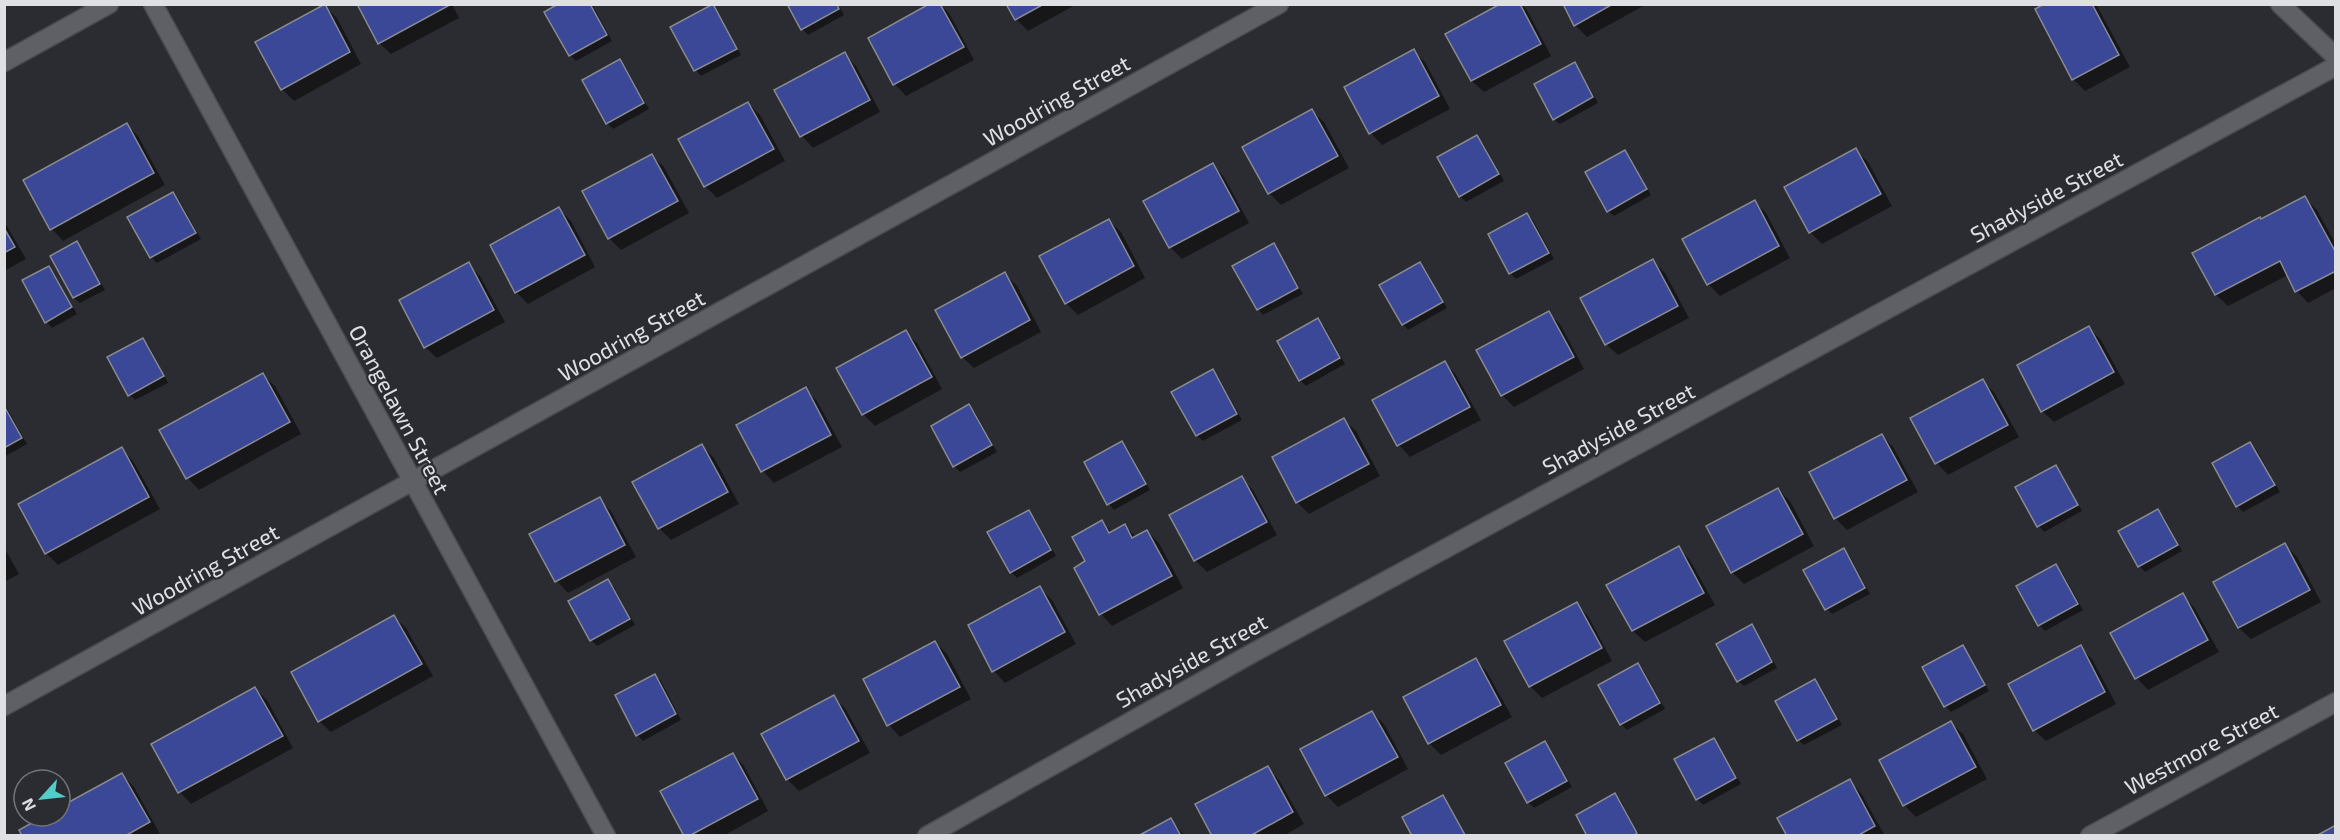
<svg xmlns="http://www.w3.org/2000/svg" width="2340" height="840" font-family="'Exo 2',sans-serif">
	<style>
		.shadow { fill: #0007 }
		.building { fill: #3a4897; stroke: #898b91; stroke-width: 1.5 }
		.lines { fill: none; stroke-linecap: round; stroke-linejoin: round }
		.street-casing { stroke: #484a4e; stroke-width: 21 }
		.street { stroke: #5f6066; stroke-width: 18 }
		.labels { text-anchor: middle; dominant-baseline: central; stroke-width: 4.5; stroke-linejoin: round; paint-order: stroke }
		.street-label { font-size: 22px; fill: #dfe0e3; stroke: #2b2c32 }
	</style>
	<rect width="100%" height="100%" fill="#2b2c32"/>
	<g class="shadow">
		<path d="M 359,4 L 452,4 L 459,18 L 391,54 L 379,43 Z"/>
		<path d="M 561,4 L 592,4 L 612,41 L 576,61 L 570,55 Z"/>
		<path d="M 789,4 L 838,4 L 844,15 L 808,35 L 802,29 Z"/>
		<path d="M 940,4 L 949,13 L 974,60 L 906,96 L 895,84 Z"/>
		<path d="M 1008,4 L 1077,4 L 1028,31 L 1016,19 Z"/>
		<path d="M 1503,4 L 1521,4 L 1527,10 L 1551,56 L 1484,92 L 1472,81 L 1447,34 Z"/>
		<path d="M 1564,4 L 1647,4 L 1587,37 L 1575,25 Z"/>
		<path d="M 2047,4 L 2096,4 L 2130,67 L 2085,91 L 2073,79 Z"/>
		<path d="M 325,6 L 337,18 L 361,64 L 294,101 L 282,89 Z"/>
		<path d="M 712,6 L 718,12 L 741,55 L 701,76 L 696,70 L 672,28 Z"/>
		<path d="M 1413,51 L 1425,62 L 1450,109 L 1382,145 L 1371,133 Z"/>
		<path d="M 844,54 L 856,66 L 880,112 L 813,148 L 802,136 L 777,90 Z"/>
		<path d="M 620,61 L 625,66 L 649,109 L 613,129 L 607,123 Z"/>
		<path d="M 1574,64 L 1580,70 L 1598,103 L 1560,124 L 1554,119 Z"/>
		<path d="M 748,103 L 760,115 L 785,161 L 717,198 L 705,186 Z"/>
		<path d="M 1312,111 L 1324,122 L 1349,168 L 1281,205 L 1269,193 Z"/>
		<path d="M 127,125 L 138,136 L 165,185 L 63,241 L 52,229 Z"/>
		<path d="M 1477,137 L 1483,143 L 1504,181 L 1466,202 L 1460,196 Z"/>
		<path d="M 1856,150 L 1868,162 L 1892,206 L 1822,244 L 1810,232 Z"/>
		<path d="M 1625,152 L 1630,157 L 1651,195 L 1614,216 L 1608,211 Z"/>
		<path d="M 652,156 L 664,167 L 689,213 L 621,250 L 609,238 Z"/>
		<path d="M 1213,165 L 1224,177 L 1249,223 L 1182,259 L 1170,247 Z"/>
		<path d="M 173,194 L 179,200 L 201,239 L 157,263 L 151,257 Z"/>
		<path d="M 2305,198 L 2317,210 L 2336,245 L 2336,288 L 2308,303 L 2297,291 L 2288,275 L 2228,306 L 2216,295 L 2194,253 Z"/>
		<path d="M 1755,202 L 1766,213 L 1790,258 L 1720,296 L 1708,284 Z"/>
		<path d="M 559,209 L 571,221 L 595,267 L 528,304 L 516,292 Z"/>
		<path d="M 1527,214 L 1533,220 L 1554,259 L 1516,279 L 1510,273 L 1490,235 Z"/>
		<path d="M 4,221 L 26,259 L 4,271 Z"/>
		<path d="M 1109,221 L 1121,232 L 1145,278 L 1078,315 L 1066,303 Z"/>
		<path d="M 77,243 L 82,249 L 105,290 L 80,303 L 74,298 L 52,257 Z"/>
		<path d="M 1274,245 L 1279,251 L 1303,294 L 1263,315 L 1258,309 Z"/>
		<path d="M 1653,261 L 1665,273 L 1689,318 L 1618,355 L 1606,344 Z"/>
		<path d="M 468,264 L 480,276 L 505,322 L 437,358 L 425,347 Z"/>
		<path d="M 1420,264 L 1426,270 L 1447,308 L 1408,330 L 1403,324 Z"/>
		<path d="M 48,268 L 54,273 L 77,314 L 52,328 L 47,322 Z"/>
		<path d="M 1005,274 L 1017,286 L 1041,332 L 974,368 L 962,357 Z"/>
		<path d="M 1548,313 L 1560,324 L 1584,369 L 1514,407 L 1502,395 Z"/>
		<path d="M 1318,320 L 1324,326 L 1345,364 L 1306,386 L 1300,380 Z"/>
		<path d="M 2089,328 L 2101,340 L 2125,384 L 2054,422 L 2042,411 Z"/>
		<path d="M 905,332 L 917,343 L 942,389 L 875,426 L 863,414 Z"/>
		<path d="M 143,340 L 149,346 L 168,383 L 135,400 L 130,395 Z"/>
		<path d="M 1445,363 L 1456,375 L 1481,420 L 1410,457 L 1399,445 L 1374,401 Z"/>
		<path d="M 1212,371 L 1218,376 L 1242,420 L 1203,441 L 1197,436 Z"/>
		<path d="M 263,375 L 275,386 L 301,434 L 199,490 L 188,478 L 161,430 Z"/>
		<path d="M 1982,381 L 1994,392 L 2019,437 L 1948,475 L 1937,463 L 1912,418 Z"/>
		<path d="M 805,389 L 817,401 L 842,447 L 774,483 L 763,471 L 738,425 Z"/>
		<path d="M 4,403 L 27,444 L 4,457 Z"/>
		<path d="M 969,406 L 975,412 L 997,452 L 960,472 L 954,466 Z"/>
		<path d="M 1344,420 L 1356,431 L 1380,476 L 1309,514 L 1297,502 L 1274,457 Z"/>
		<path d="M 1882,435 L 1893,447 L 1918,492 L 1847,530 L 1835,518 Z"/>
		<path d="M 1122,443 L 1128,449 L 1150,490 L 1114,510 L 1109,504 Z"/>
		<path d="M 2250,443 L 2256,449 L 2280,492 L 2243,512 L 2237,506 Z"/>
		<path d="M 702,446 L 714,458 L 739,504 L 671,540 L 659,528 Z"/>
		<path d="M 121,449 L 133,461 L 160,509 L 58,565 L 46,553 L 20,505 Z"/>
		<path d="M 2055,467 L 2061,473 L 2082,511 L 2044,532 L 2039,526 L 2017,488 Z"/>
		<path d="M 1241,478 L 1253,490 L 1277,535 L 1207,572 L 1195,560 Z"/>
		<path d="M 1778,489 L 1790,501 L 1814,546 L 1744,584 L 1732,572 Z"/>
		<path d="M 599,499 L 611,511 L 636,557 L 568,593 L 557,581 L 531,535 Z"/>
		<path d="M 1028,511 L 1034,517 L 1056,556 L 1017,578 L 1011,572 Z"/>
		<path d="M 2158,511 L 2164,517 L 2182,551 L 2145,572 L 2139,566 Z"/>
		<path d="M 1102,522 L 1112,532 L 1125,526 L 1136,537 L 1147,531 L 1159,543 L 1183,588 L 1112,626 L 1101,614 L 1076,568 L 1087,562 Z"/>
		<path d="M 2285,545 L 2297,557 L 2321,602 L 2251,639 L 2239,628 Z"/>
		<path d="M 4,547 L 19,574 L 4,582 Z"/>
		<path d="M 1679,548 L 1690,560 L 1715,605 L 1645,642 L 1633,631 L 1608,585 Z"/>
		<path d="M 1844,550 L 1849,555 L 1870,594 L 1832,614 L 1827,609 Z"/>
		<path d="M 2056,566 L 2062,572 L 2083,610 L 2045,631 L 2039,625 Z"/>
		<path d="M 608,581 L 614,587 L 635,625 L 597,646 L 591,640 L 570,602 Z"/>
		<path d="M 1040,588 L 1052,600 L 1076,644 L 1005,683 L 994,671 Z"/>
		<path d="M 2182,595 L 2194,607 L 2219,652 L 2148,690 L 2137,678 Z"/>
		<path d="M 1576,604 L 1588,616 L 1612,661 L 1542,698 L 1530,686 L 1506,642 Z"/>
		<path d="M 394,617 L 406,628 L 433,676 L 331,732 L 319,721 Z"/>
		<path d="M 1751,626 L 1757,632 L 1777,668 L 1744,686 L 1738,681 Z"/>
		<path d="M 935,642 L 947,654 L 971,699 L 900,737 L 889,725 Z"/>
		<path d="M 1962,647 L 1968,653 L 1989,691 L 1951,712 L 1945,706 Z"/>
		<path d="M 2080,647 L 2092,659 L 2116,704 L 2046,741 L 2034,730 Z"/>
		<path d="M 1476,660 L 1487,672 L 1512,717 L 1441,755 L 1429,743 Z"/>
		<path d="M 1638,665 L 1644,671 L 1665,709 L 1627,730 L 1621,724 Z"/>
		<path d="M 655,676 L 661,681 L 681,720 L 643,741 L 637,735 Z"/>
		<path d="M 1815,681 L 1820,686 L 1842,725 L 1804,745 L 1798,740 Z"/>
		<path d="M 255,689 L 267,700 L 293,748 L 191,804 L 180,792 L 153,744 Z"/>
		<path d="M 833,697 L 845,708 L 870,753 L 799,791 L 787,779 Z"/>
		<path d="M 1372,712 L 1384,724 L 1408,769 L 1338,807 L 1326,795 Z"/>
		<path d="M 1951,723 L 1963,734 L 1987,779 L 1916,817 L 1904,805 Z"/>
		<path d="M 1714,740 L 1719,746 L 1741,784 L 1703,805 L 1697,799 Z"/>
		<path d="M 1545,742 L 1550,748 L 1572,787 L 1534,808 L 1528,802 Z"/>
		<path d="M 733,754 L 744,766 L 768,811 L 723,836 L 685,836 Z"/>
		<path d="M 1268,768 L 1279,780 L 1304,824 L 1283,836 L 1214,836 Z"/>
		<path d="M 122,775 L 134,787 L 160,834 L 23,836 L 47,816 L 60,816 L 60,809 Z"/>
		<path d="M 1850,781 L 1861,793 L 1885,836 L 1789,836 Z"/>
		<path d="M 1615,795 L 1621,801 L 1640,836 L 1588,836 Z"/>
		<path d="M 1442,797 L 1448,803 L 1466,836 L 1414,836 Z"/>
		<path d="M 1171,820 L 1185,836 L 1141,836 Z"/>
	</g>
	<g class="building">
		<path d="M 325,4 L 350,52 L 281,90 L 255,42 Z"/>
		<path d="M 357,4 L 447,4 L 448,6 L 378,44 Z"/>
		<path d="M 558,4 L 590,4 L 607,35 L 569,56 L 544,12 Z"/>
		<path d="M 713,4 L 737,49 L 694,71 L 670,27 Z"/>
		<path d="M 787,4 L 837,4 L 839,9 L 801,30 Z"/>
		<path d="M 929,4 L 940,4 L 964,47 L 893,85 L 868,38 Z"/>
		<path d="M 1006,4 L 1044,4 L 1015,20 Z"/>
		<path d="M 1500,4 L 1520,4 L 1541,44 L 1471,81 L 1445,34 Z"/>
		<path d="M 1563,4 L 1613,4 L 1574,26 Z"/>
		<path d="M 2044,4 L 2092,4 L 2119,55 L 2072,80 L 2035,9 Z"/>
		<path d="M 1414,49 L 1439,96 L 1369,134 L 1344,87 Z"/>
		<path d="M 845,52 L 870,100 L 800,137 L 774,90 Z"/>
		<path d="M 620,59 L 644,103 L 606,124 L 582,80 Z"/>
		<path d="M 1575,62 L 1593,97 L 1553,120 L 1534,84 Z"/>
		<path d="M 748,102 L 774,149 L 704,187 L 678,139 Z"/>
		<path d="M 1312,109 L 1338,156 L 1268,194 L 1242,147 Z"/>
		<path d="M 127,123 L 154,173 L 50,230 L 23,180 Z"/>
		<path d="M 1477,135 L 1499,174 L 1459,197 L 1437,157 Z"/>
		<path d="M 1856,148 L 1881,194 L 1809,233 L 1784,187 Z"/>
		<path d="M 1625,150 L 1647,189 L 1607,212 L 1585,172 Z"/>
		<path d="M 652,154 L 678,201 L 608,239 L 582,191 Z"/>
		<path d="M 1213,163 L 1239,211 L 1169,248 L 1143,201 Z"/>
		<path d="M 173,192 L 196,233 L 150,258 L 127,217 Z"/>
		<path d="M 2305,196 L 2336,253 L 2336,271 L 2295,292 L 2280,261 L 2215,295 L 2192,253 L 2260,217 L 2261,219 Z"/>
		<path d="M 1755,200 L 1779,246 L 1707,285 L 1682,239 Z"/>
		<path d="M 559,207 L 585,255 L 515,293 L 490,245 Z"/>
		<path d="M 1527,213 L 1549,253 L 1509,274 L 1488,234 Z"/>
		<path d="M 1109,219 L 1134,266 L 1065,304 L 1039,256 Z"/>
		<path d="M 4,228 L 15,247 L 4,253 Z"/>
		<path d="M 77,241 L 100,284 L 73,298 L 50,256 Z"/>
		<path d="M 1274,243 L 1298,288 L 1257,310 L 1232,266 Z"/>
		<path d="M 1653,259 L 1678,306 L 1605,345 L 1580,298 Z"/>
		<path d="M 469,262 L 494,310 L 424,348 L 399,300 Z"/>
		<path d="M 1420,262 L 1443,302 L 1402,325 L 1379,285 Z"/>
		<path d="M 49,266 L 72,307 L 45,323 L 22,280 Z"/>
		<path d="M 1005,272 L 1030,320 L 961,358 L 935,310 Z"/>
		<path d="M 1549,311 L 1574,357 L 1501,396 L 1476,350 Z"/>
		<path d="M 1318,318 L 1340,358 L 1299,381 L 1277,341 Z"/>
		<path d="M 2089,326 L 2114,372 L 2041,412 L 2017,365 Z"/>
		<path d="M 906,330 L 932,377 L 862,415 L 836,368 Z"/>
		<path d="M 143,338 L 164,376 L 128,396 L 107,357 Z"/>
		<path d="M 1445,361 L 1470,407 L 1397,446 L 1372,400 Z"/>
		<path d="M 1213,369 L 1237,414 L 1196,436 L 1171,392 Z"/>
		<path d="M 263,373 L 290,422 L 186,479 L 159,430 Z"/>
		<path d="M 1983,379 L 2008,425 L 1935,464 L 1910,418 Z"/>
		<path d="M 806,387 L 831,435 L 761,472 L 736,425 Z"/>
		<path d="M 969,404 L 992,445 L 953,467 L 931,426 Z"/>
		<path d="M 4,406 L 22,438 L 4,448 Z"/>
		<path d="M 1344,418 L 1369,464 L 1296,503 L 1272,457 Z"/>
		<path d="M 1882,434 L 1907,480 L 1834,519 L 1809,472 Z"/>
		<path d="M 1122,441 L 1146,484 L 1107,505 L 1084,462 Z"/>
		<path d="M 2250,442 L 2275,485 L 2236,507 L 2212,463 Z"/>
		<path d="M 702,444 L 728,492 L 658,529 L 632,482 Z"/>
		<path d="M 122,447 L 149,497 L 45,554 L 18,504 Z"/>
		<path d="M 2056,465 L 2078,505 L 2037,527 L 2015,487 Z"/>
		<path d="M 1242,476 L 1267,522 L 1194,561 L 1169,515 Z"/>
		<path d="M 1778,488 L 1803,534 L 1731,573 L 1706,526 Z"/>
		<path d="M 600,497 L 625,545 L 555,582 L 529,534 Z"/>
		<path d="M 2158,509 L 2178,545 L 2138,567 L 2118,531 Z"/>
		<path d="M 1029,510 L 1051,550 L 1010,573 L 987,532 Z"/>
		<path d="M 1102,520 L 1109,533 L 1125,524 L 1132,538 L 1147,530 L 1172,576 L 1099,615 L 1074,568 L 1085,561 L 1072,537 Z"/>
		<path d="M 2285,543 L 2310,590 L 2238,628 L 2213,582 Z"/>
		<path d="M 1679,546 L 1704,593 L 1632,631 L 1606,585 Z"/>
		<path d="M 1844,548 L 1865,588 L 1825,610 L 1803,570 Z"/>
		<path d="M 2056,564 L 2078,604 L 2038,626 L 2016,586 Z"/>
		<path d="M 608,579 L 630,619 L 590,641 L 568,601 Z"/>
		<path d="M 1040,586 L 1065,632 L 992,672 L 968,625 Z"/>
		<path d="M 2183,593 L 2208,640 L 2135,679 L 2110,633 Z"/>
		<path d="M 1577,602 L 1602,648 L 1529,687 L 1504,641 Z"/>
		<path d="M 394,615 L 422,664 L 318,722 L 291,672 Z"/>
		<path d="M 1752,624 L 1772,662 L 1737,682 L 1716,644 Z"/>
		<path d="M 935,641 L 960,687 L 887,726 L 863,679 Z"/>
		<path d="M 1963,645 L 1985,685 L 1944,707 L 1922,667 Z"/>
		<path d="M 2081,645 L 2105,692 L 2033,731 L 2008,684 Z"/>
		<path d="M 1476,658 L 1501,705 L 1428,744 L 1403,697 Z"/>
		<path d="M 1638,663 L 1660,703 L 1620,725 L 1598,685 Z"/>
		<path d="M 655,674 L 676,714 L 636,736 L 615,695 Z"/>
		<path d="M 1815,679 L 1837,719 L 1797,741 L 1775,701 Z"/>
		<path d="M 255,687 L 283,736 L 178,793 L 151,744 Z"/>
		<path d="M 834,695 L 859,741 L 786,780 L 761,734 Z"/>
		<path d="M 1372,711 L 1398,757 L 1325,796 L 1300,749 Z"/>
		<path d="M 1951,721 L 1976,767 L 1903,806 L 1879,760 Z"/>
		<path d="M 1714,738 L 1736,778 L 1696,800 L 1674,759 Z"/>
		<path d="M 1545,741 L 1567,781 L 1527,803 L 1505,763 Z"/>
		<path d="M 733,753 L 758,799 L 689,836 L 684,836 L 660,791 Z"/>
		<path d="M 1268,766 L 1293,812 L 1250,836 L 1212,836 L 1195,804 Z"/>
		<path d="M 122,773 L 150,822 L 125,836 L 22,836 L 19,830 L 44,816 L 60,816 L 60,807 Z"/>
		<path d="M 1850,779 L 1875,826 L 1857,836 L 1787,836 L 1777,818 Z"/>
		<path d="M 1615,793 L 1637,833 L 1633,836 L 1587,836 L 1576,815 Z"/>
		<path d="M 1443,795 L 1465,835 L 1412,836 L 1402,817 Z"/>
		<path d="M 1171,818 L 1181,836 L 1138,836 Z"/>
		<path d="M 2336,825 L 2336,836 L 2316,836 Z"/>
	</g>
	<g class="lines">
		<g class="street-casing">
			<g id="street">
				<path d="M 153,4 L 606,836"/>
				<path d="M 2280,4 L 2336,57"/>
				<path d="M 4,62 L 109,4"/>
				<path d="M 4,706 L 1279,4"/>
				<path d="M 927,836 L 1249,655 L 2336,66"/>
				<path d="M 2090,836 L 2336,702"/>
			</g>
		</g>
		<use href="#street" class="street"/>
	</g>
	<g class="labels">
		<g class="street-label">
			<text transform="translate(1056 100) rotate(-29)">Woodring Street</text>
			<text transform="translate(2046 196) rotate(-28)">Shadyside Street</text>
			<text transform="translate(631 335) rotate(-29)">Woodring Street</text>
			<text transform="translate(400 409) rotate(62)">Orangelawn Street</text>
			<text transform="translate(1618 428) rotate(-28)">Shadyside Street</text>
			<text transform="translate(205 569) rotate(-29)">Woodring Street</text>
			<text transform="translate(1191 660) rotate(-29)">Shadyside Street</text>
			<text transform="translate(2201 748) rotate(-28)">Westmore Street</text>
		</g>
	</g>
	<rect width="2340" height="840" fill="none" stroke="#dfe0e3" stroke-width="12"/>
	<g transform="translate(42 798) rotate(243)"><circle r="28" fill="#2b2c32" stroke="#737479" stroke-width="1.5"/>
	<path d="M0-4.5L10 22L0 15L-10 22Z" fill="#53cdc9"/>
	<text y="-9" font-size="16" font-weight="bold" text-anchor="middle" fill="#dfe0e3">N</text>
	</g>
</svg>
